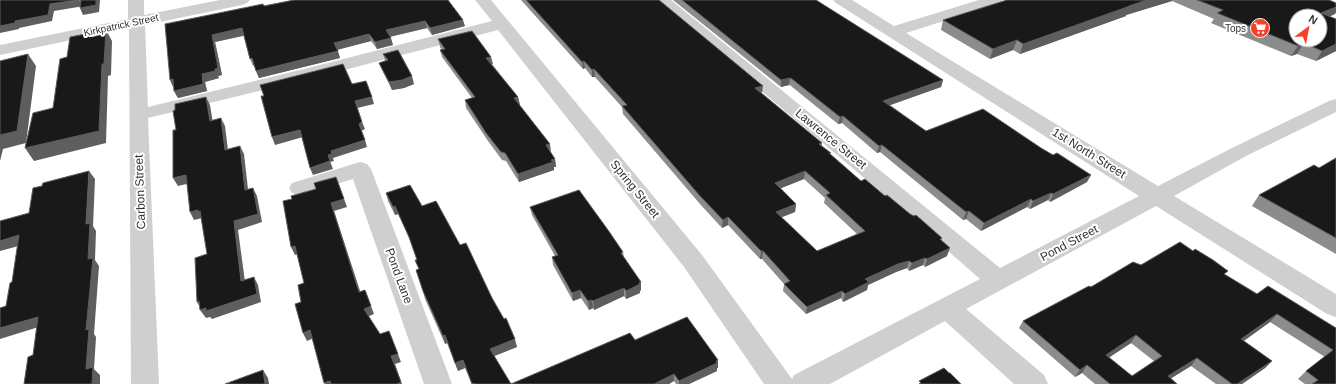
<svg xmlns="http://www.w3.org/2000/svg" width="1336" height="384" font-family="Helvetica,sans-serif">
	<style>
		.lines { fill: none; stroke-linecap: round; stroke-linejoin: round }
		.street { fill: #cfcfcf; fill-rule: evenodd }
		.wall { fill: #8c8c8c; fill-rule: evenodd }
		.shaded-wall { fill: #5e5e5e }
		.building { fill: #191919; stroke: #5e5e5e; fill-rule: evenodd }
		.labels { text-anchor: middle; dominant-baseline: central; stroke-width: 4; stroke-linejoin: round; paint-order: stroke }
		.far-street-label { font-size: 10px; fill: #323232; stroke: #fff }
		.far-poi-label { font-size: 10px; fill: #323232; stroke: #fff; text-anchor: end }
		.street-label { font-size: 12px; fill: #323232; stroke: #fff }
	</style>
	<rect width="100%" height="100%" fill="#fff"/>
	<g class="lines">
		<g class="street">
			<path d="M 128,0 L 144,0 L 144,15 L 220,0 L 250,0 L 247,3 L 242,5 L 145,25 L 148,107 L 316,66 L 492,21 L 475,0 L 491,0 L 702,255 L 792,379 L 794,375 L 980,279 L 882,193 L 654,0 L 671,0 L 1000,268 L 1139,196 L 836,3 L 833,0 L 852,0 L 894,26 L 979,0 L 1003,0 L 1000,3 L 906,33 L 1158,186 L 1232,148 L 1329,101 L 1336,99 L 1336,112 L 1246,156 L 1174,196 L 1336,294 L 1336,317 L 1327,314 L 1156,206 L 966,309 L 1044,375 L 1048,384 L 1014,384 L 945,321 L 830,384 L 764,384 L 684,267 L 498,30 L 325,75 L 148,118 L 159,384 L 131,384 L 129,28 L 0,55 L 0,45 L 128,19 Z"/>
			<path d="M 360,162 L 367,164 L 371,169 L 452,384 L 424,384 L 353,179 L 300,195 L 292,193 L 289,188 L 292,183 Z"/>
		</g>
	</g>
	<g class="wall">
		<path d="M 294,0 L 465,26 L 432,35 L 427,28 L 390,37 L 393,45 L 377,49 L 371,41 L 337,50 L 340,58 L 259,78 L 254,66 L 253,66 L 250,59 L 244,36 L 215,42 L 222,75 L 218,76 L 219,78 L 205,82 L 207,91 L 178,98 L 174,91 L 165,24 Z"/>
		<path d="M 521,0 L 659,0 L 762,93 L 822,143 L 822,146 L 830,155 L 861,181 L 885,196 L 942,238 L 941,241 L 947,256 L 925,267 L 923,265 L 909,271 L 907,268 L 896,272 L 868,285 L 867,290 L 843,302 L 841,298 L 806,314 L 783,291 L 784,284 L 762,259 L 760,259 L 728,225 L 722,228 L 700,204 L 623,114 L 622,107 L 595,77 L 592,77 L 585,68 L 583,69 ZM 804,179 L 825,198 L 824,203 L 857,234 L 817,251 L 781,217 L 795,212 L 796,204 L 781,188 Z"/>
		<path d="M 673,0 L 816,0 L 943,80 L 941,87 L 890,105 L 926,131 L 1087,182 L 1050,202 L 1048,200 L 1030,209 L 1027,207 L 981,231 L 966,219 L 963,220 L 880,152 L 877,153 L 842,123 L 838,124 L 791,86 L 789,85 L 781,87 Z"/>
		<path d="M 1007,0 L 1329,0 L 1336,3 L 1336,12 L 1335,14 L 1330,16 L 1336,51 L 1316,61 L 1297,54 L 1291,56 L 1211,23 L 1214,19 L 1172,1 L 1126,15 L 1126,16 L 1020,54 L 1013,50 L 990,59 L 941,30 L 943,20 Z"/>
		<path d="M 438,39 L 493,64 L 492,64 L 518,97 L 520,105 L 519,105 L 555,159 L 556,167 L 554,167 L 554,170 L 519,182 L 506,161 L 502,160 L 488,141 L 466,108 L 465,100 L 472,98 L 442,57 L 440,50 L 442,50 L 440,47 Z"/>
		<path d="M 383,54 L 414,84 L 404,88 L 392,90 L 382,70 L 379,63 L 385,61 Z"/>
		<path d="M 1336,158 L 1336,254 L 1252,206 L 1259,195 L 1319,168 Z"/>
		<path d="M 386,193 L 422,206 L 460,245 L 492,298 L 517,347 L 494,356 L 511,384 L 635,340 L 718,360 L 718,368 L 717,368 L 717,371 L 689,384 L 676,384 L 674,381 L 669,384 L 472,384 L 465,368 L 458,371 L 447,343 L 445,344 L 425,299 L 423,291 L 419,269 L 415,260 L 417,260 L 412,244 L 398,214 L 395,215 L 388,201 Z"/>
		<path d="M 530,207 L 623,252 L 624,258 L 641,290 L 640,291 L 640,293 L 626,299 L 624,296 L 594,310 L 593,308 L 589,310 L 581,298 L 573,301 L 553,265 L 552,257 L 555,256 L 532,215 Z"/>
		<path d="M 1141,265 L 1226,275 L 1257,294 L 1336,328 L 1336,384 L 1305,384 L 1298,379 L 1306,371 L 1325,357 L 1270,322 L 1244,341 L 1272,361 L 1265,368 L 1242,384 L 1216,384 L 1191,366 L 1171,378 L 1177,384 L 1095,384 L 1082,373 L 1075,377 L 1019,328 L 1023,321 L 1091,287 ZM 1131,343 L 1154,361 L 1132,376 L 1109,357 Z"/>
	</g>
	<g class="shaded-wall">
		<path d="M 81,0 L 84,6 L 54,11 L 52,21 L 19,28 L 19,29 L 0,33 L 0,26 L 15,21 L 50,4 Z"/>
		<path d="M 96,0 L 100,0 L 99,12 L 83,15 L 80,8 Z"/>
		<path d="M 1147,0 L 1172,0 L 1172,1 L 1126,15 L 1126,16 L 1020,54 L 1023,44 L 1129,6 Z"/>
		<path d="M 1336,7 L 1336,12 L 1335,14 L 1320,21 L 1321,13 Z"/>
		<path d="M 463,20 L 465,26 L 432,35 L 430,28 Z"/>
		<path d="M 425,21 L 427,28 L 388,37 L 386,30 Z"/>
		<path d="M 242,28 L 245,35 L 215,42 L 222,75 L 218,76 L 219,78 L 205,82 L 207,91 L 178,98 L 174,91 L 202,74 L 212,35 Z"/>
		<path d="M 106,30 L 112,41 L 111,75 L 108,76 L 106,143 L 34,161 L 25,148 Z"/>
		<path d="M 369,34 L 371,41 L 336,50 L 334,43 Z"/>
		<path d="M 391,38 L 393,45 L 377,49 L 375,42 Z"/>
		<path d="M 1017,40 L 1013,50 L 990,59 L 993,49 Z"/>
		<path d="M 1304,43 L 1297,54 L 1291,56 L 1298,46 Z"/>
		<path d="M 1336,44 L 1336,51 L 1316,61 L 1322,51 Z"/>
		<path d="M 338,51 L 340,58 L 259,78 L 256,71 Z"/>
		<path d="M 28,54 L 36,66 L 26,143 L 3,149 L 0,161 L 0,135 Z"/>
		<path d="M 491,57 L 493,64 L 488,65 L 486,58 Z"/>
		<path d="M 584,61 L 585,68 L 583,69 L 582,62 Z"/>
		<path d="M 594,69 L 595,77 L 592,77 L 592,70 Z"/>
		<path d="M 412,76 L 414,84 L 404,88 L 392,90 L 389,82 Z"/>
		<path d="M 790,78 L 789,85 L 781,87 L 781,80 Z"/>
		<path d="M 173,79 L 173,87 L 170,80 Z"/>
		<path d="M 943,80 L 941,87 L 882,108 L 883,101 Z"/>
		<path d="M 763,86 L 762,93 L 755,88 Z"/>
		<path d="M 206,97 L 210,105 L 214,129 L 210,121 Z"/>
		<path d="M 372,97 L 374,104 L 357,108 L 355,101 Z"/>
		<path d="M 518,97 L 520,105 L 515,106 L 514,98 Z"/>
		<path d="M 843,116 L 842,123 L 838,124 L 840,117 Z"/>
		<path d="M 221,118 L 225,126 L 229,158 L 225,150 Z"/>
		<path d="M 362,122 L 365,129 L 361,131 L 359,124 Z"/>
		<path d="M 300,130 L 303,137 L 275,145 L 272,137 Z"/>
		<path d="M 365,140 L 367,147 L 333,158 L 334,161 L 330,162 L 328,155 L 331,151 Z"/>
		<path d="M 550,144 L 551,152 L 546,145 Z"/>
		<path d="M 882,145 L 880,152 L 877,153 L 879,146 Z"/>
		<path d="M 240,146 L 244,154 L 249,198 L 245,190 Z"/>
		<path d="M 555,159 L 556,167 L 554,167 L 554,170 L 519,182 L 518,174 Z"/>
		<path d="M 330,161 L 333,169 L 313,175 L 310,168 Z"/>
		<path d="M 89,171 L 95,179 L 93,226 L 96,231 L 95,260 L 99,266 L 94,334 L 96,337 L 94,369 L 100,375 L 100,384 L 92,384 L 86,369 L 86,330 L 88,259 L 86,224 Z"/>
		<path d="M 805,171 L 804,179 L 774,191 L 775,183 Z"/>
		<path d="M 186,175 L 191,183 L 178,186 L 173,178 Z"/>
		<path d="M 1091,175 L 1087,182 L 1050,202 L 1053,194 Z"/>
		<path d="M 336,177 L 347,207 L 334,211 L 363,300 L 359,292 L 331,203 Z"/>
		<path d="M 253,188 L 257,196 L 262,222 L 238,230 L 246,289 L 241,281 L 234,221 Z"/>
		<path d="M 1051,193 L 1048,200 L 1030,209 L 1033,201 Z"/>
		<path d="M 1031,199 L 1027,207 L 981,231 L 984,223 Z"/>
		<path d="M 796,204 L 795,212 L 775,220 L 776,212 Z"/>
		<path d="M 395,206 L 398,214 L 395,215 L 393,207 Z"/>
		<path d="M 198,210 L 200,211 L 202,218 L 194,220 L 190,212 Z"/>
		<path d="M 969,211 L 966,219 L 963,220 L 966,212 Z"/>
		<path d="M 728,217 L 728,225 L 722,228 L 723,220 Z"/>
		<path d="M 19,235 L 26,244 L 0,251 L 0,241 Z"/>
		<path d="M 295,246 L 299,254 L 295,255 L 291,247 Z"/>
		<path d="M 950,248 L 947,256 L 925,267 L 927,259 Z"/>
		<path d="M 761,251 L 763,251 L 762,259 L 760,259 Z"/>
		<path d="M 925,258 L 923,265 L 909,271 L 912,263 Z"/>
		<path d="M 909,261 L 907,268 L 896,272 L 868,285 L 867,290 L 843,302 L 845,294 L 865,279 L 898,264 Z"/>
		<path d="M 254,277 L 258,285 L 261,302 L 212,319 L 210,317 L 206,318 L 200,310 L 201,309 L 197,302 Z"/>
		<path d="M 641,282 L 641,290 L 640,291 L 640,293 L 626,299 L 626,291 Z"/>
		<path d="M 624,288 L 624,296 L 594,310 L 593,301 Z"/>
		<path d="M 365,290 L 374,314 L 367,317 L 364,309 Z"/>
		<path d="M 580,290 L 581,298 L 573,301 L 572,293 Z"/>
		<path d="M 842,291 L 841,298 L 806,314 L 807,307 Z"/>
		<path d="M 592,300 L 593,308 L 589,310 L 588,301 Z"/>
		<path d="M 1277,314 L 1270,322 L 1235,347 L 1241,339 Z"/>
		<path d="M 38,317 L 45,325 L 0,339 L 0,328 Z"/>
		<path d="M 310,330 L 314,338 L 307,341 L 303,333 Z"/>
		<path d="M 389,331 L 401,362 L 395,364 L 402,384 L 397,384 L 391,356 Z"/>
		<path d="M 445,335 L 447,343 L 445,344 L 443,336 Z"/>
		<path d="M 1136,335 L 1131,343 L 1101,363 L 1106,355 Z"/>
		<path d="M 515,339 L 517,347 L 492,357 L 490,349 Z"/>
		<path d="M 1197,358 L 1191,366 L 1162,384 L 1168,376 Z"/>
		<path d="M 463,360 L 465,368 L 458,371 L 455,363 Z"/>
		<path d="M 718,360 L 718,368 L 717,368 L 717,371 L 689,384 L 679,384 L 679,381 Z"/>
		<path d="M 1272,361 L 1265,368 L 1242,384 L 1237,384 Z"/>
		<path d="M 1087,365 L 1082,373 L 1075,377 L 1080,370 Z"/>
		<path d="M 263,370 L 268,378 L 269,384 L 265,384 Z"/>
		<path d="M 674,374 L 674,381 L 669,384 L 654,384 Z"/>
		<path d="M 330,381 L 332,384 L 325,384 L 324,383 Z"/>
	</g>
	<g class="building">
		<path d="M 0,0 L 79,0 L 50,4 L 48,15 L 15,21 L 15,23 L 0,26 Z"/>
		<path d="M 81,0 L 96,0 L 96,5 L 80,8 Z"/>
		<path d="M 294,0 L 448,0 L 463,20 L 430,28 L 425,21 L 386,30 L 391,38 L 375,42 L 369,34 L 334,43 L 338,51 L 256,71 L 252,58 L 250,59 L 242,28 L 212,35 L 218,68 L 215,69 L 215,71 L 202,74 L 203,84 L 174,91 L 173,79 L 170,80 L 165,24 L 263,4 L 264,6 Z"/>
		<path d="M 526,0 L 659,0 L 763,86 L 755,88 L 822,143 L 819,144 L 831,153 L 829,153 L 861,181 L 865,179 L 885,196 L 887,195 L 910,214 L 914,216 L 916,215 L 942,238 L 940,239 L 950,248 L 927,259 L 925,258 L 912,263 L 909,261 L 898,264 L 865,279 L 869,282 L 845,294 L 842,291 L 807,307 L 784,284 L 790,281 L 763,251 L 761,251 L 728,217 L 723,220 L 700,196 L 622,106 L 627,105 L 594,69 L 592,70 L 584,61 L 582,62 ZM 805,171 L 830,193 L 826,195 L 865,231 L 817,251 L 776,212 L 796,204 L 775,183 Z"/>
		<path d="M 682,0 L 816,0 L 943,80 L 883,101 L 926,131 L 983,109 L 1041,148 L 1053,155 L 1057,153 L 1091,175 L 1053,194 L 1051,193 L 1033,201 L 1031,199 L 984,223 L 969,211 L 966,212 L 882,145 L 879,146 L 843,116 L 840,117 L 792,79 L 790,78 L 781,80 Z"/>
		<path d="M 1007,0 L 1147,0 L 1129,6 L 1130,6 L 1023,44 L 1017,40 L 993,49 L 943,20 Z"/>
		<path d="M 1197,0 L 1329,0 L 1336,3 L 1336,7 L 1321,13 L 1336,19 L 1336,44 L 1322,51 L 1304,43 L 1298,46 L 1217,13 L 1223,10 ZM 1296,16 L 1320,16 L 1320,40 L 1296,40 Z"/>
		<path d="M 106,30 L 104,64 L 102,64 L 99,131 L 25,148 L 33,113 L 53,108 L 60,59 L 67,57 L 70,37 Z"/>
		<path d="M 472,31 L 491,57 L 486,58 L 518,97 L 514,98 L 550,144 L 546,145 L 555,159 L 551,160 L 553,162 L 518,174 L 505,153 L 501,152 L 486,133 L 465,100 L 475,97 L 440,50 L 445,49 L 438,39 Z"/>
		<path d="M 398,50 L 412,76 L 402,80 L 389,82 L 379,63 L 388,60 L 383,54 Z"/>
		<path d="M 28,54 L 17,131 L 0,135 L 0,61 Z"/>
		<path d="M 343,64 L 352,84 L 366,81 L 372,97 L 355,101 L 362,122 L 359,124 L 365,140 L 331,151 L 332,154 L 328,155 L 330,161 L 310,168 L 300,130 L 272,137 L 261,96 L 264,96 L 260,85 Z"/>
		<path d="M 206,97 L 210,121 L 221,118 L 225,150 L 240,146 L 245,190 L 253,188 L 258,214 L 234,221 L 241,281 L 254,277 L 257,294 L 206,311 L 206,308 L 200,310 L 199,301 L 197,302 L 195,258 L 207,254 L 200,211 L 198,212 L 198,210 L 190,212 L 186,175 L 173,178 L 173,130 L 176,130 L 173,111 L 175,110 L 175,104 Z"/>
		<path d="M 1336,158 L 1336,238 L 1259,195 L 1314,165 L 1319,168 Z"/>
		<path d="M 89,171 L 86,224 L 90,223 L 88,259 L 93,258 L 86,330 L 89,329 L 86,369 L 93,367 L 92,384 L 24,384 L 28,357 L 33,355 L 38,317 L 0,328 L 0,308 L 6,306 L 10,283 L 12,282 L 19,235 L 0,241 L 0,221 L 29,213 L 33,188 L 42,186 L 43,183 Z"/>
		<path d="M 336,177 L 344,199 L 331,203 L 359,292 L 365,290 L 371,306 L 364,309 L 380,334 L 389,331 L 398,354 L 391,356 L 401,382 L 397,384 L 331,384 L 330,381 L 324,383 L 310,330 L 303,333 L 295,304 L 301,302 L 298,285 L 304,283 L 295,246 L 291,247 L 283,201 L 292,199 L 291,196 L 316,189 L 314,183 Z"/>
		<path d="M 410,185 L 422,206 L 436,201 L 460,245 L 466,243 L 492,298 L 504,319 L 506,318 L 515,339 L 490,349 L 511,384 L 630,333 L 635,340 L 687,317 L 718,360 L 716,361 L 717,363 L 679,381 L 674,374 L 654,384 L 475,384 L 474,383 L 472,384 L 463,360 L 455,363 L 445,335 L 443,336 L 423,291 L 416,270 L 419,269 L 415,260 L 417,260 L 409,237 L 395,206 L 393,207 L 386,193 Z"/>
		<path d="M 579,190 L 608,230 L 623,252 L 621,253 L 641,282 L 639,283 L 640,284 L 626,291 L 624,288 L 593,301 L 592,300 L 588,301 L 580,290 L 572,293 L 552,257 L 558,255 L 530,207 Z"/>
		<path d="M 1180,242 L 1193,251 L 1195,249 L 1213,260 L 1228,271 L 1224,274 L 1257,294 L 1268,286 L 1336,328 L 1336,384 L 1312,384 L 1318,380 L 1306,371 L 1333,350 L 1277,314 L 1241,339 L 1272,361 L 1237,384 L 1232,384 L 1197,358 L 1168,376 L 1177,384 L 1110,384 L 1087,365 L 1080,370 L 1023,321 L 1089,286 L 1091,287 L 1133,262 L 1141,265 ZM 1136,335 L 1162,356 L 1132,376 L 1106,355 Z"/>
		<path d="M 944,368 L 949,373 L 950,373 L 961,384 L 919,384 L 921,383 L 919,381 Z"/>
		<path d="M 263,370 L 265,384 L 225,384 Z"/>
	</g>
	<defs>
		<g id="supermarket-disc" transform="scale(1)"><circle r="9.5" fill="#f74027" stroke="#fff"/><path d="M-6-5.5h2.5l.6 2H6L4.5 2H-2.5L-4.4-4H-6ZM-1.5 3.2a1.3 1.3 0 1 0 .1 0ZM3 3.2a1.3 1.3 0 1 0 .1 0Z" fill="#fff"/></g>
	</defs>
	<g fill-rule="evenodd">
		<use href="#supermarket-disc" x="1260" y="28"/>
	</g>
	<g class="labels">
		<g class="far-street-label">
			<text transform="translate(121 25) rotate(-12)">Kirkpatrick Street</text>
		</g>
		<g class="far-poi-label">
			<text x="1246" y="28">Tops</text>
		</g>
		<g class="street-label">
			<text transform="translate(831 139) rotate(39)">Lawrence Street</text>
			<text transform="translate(1089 153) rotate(32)">1st North Street</text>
			<text transform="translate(635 189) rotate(51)">Spring Street</text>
			<text transform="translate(140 192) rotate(-92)">Carbon Street</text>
			<text transform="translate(1069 243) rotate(-28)">Pond Street</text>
			<text transform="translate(399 276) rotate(70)">Pond Lane</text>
		</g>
	</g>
	<g transform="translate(1308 28) rotate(32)"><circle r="19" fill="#ffffff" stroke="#adadad"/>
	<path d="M0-3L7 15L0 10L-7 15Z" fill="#f74027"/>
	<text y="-6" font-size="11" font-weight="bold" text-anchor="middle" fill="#323232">N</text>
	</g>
</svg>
